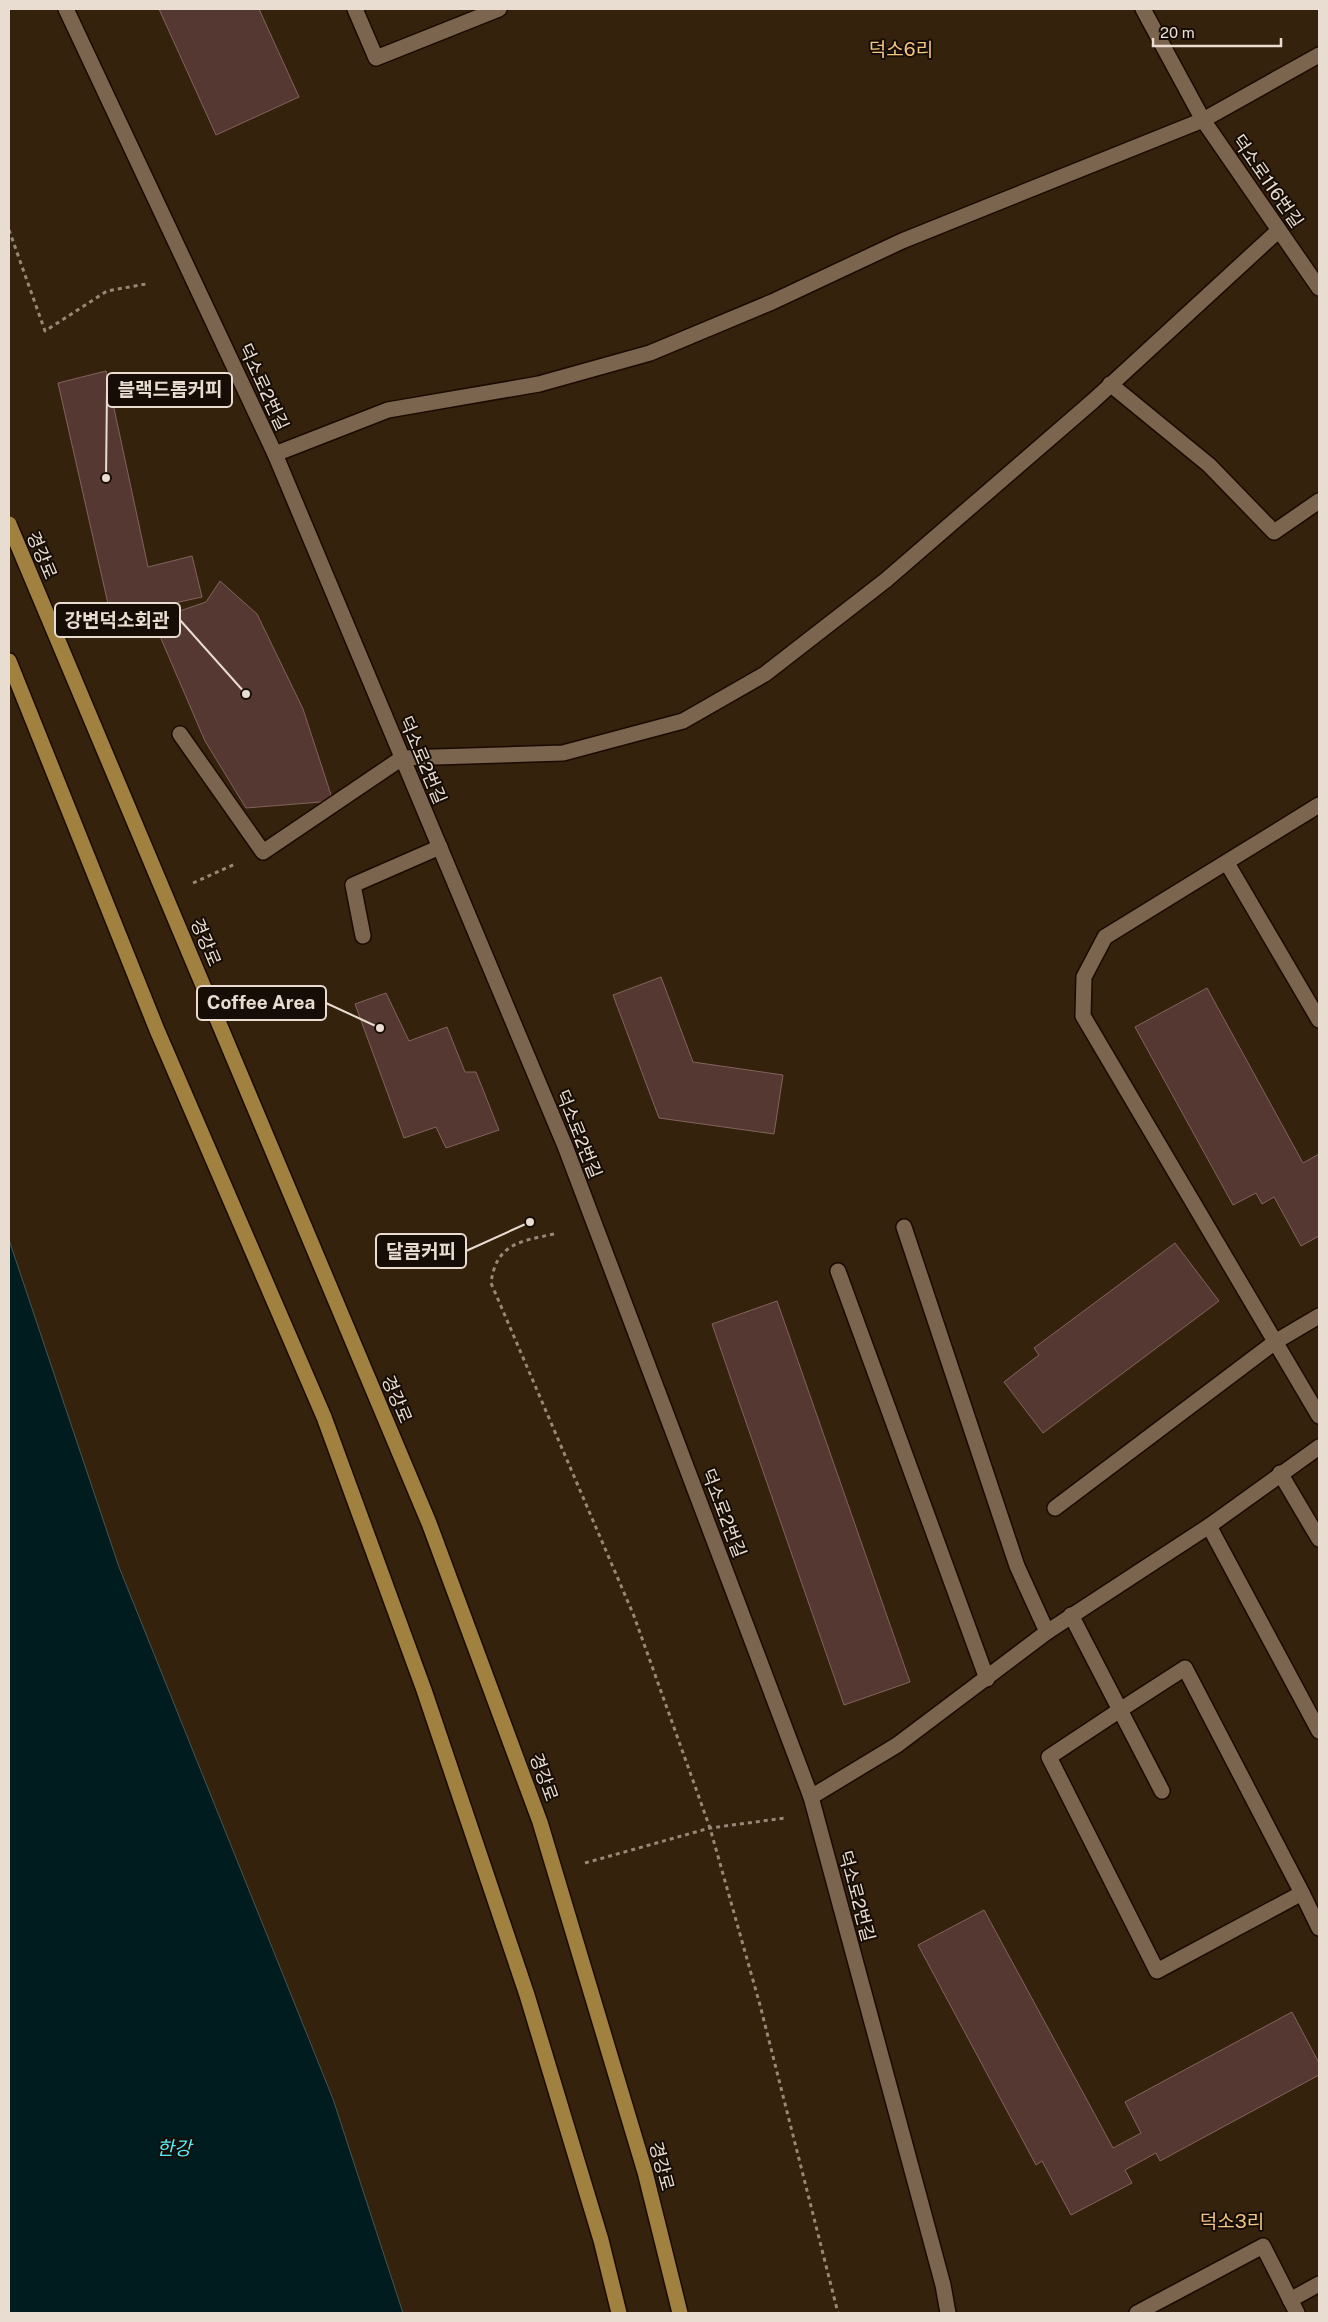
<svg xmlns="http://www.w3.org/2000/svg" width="1328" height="2322" font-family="'Public Sans','Noto Sans KR',sans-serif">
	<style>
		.water { fill: #001c1f; stroke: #465654 }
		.building { fill: #553832; stroke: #83635d }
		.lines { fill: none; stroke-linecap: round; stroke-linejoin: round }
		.minor-casing { stroke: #1b0a00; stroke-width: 18 }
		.major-casing { stroke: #1b0a00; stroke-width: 18 }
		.path { stroke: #978878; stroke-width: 3; stroke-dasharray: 4 4; stroke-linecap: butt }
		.minor { stroke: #7b654f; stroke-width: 15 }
		.major { stroke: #a1813f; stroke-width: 15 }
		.major-bridge-casing { stroke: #1b0a00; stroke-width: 18; stroke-linecap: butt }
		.major-bridge { stroke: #a1813f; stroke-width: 15 }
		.labels { text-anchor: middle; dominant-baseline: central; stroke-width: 4; stroke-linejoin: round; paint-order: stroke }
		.street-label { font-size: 18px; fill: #e9dcd0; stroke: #160d06 }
		.neighbourhood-label { font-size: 19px; fill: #f4c582; stroke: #160d06 }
		.water-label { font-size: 19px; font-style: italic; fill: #55eefc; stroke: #160d06 }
		.leader { fill: none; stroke: #e9dcd0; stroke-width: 2 }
		.callout-dot { fill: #e9dcd0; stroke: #160d06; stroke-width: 2 }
		.callout { fill: #160d06; stroke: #e9dcd0; stroke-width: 2 }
		.callout-label { font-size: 19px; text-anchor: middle; font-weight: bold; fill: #e9dcd0 }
	</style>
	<rect width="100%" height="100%" fill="#34220d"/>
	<path class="water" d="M 9,1240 L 119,1567 L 333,2099 L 403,2313 L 9,2313 Z"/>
	<g class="building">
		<path d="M 159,9 L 259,9 L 299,97 L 216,135 Z"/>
		<path d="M 106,371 L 148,567 L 192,556 L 202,597 L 111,617 L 58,383 Z"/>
		<path d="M 220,581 L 257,614 L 303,709 L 333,801 L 246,808 L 205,741 L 153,620 L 206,602 Z"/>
		<path d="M 661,977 L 693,1062 L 783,1075 L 774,1134 L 659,1118 L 613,995 Z"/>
		<path d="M 1207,988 L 1303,1163 L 1319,1154 L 1319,1236 L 1301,1246 L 1274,1197 L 1262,1204 L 1256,1193 L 1233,1205 L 1135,1027 Z"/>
		<path d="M 386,993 L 409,1041 L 447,1027 L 465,1072 L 476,1072 L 499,1130 L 446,1148 L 436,1127 L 404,1138 L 355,1004 Z"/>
		<path d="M 1175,1243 L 1219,1301 L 1043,1433 L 1004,1382 L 1039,1355 L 1034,1348 Z"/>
		<path d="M 777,1301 L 910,1682 L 844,1705 L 712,1324 Z"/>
		<path d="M 984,1910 L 1113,2148 L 1141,2133 L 1125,2102 L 1292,2012 L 1319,2063 L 1319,2075 L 1160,2161 L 1156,2153 L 1125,2170 L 1132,2183 L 1071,2215 L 1042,2161 L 1036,2165 L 918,1945 Z"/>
	</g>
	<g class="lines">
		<g class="minor-casing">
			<g id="minor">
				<path d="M 66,9 L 275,454 L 565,1146 L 811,1797 L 943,2285 L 948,2313"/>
				<path d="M 355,9 L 376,58 L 499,9"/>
				<path d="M 1143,9 L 1203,120 L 1319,288"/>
				<path d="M 1110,384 L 1209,465 L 1274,532 L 1319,501"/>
				<path d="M 275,454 L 388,410 L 539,384 L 650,353 L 772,302 L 902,241 L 1203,120 L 1319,55"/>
				<path d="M 180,734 L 263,852 L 402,758 L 563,753 L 683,721 L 765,674 L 886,580 L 1093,401 L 1279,230"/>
				<path d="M 1319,805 L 1105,937 L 1084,977 L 1083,1016 L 1319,1416"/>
				<path d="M 1227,863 L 1319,1020"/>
				<path d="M 363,936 L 353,885 L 440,847"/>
				<path d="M 904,1227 L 1017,1566 L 1047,1632"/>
				<path d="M 838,1271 L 987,1679"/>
				<path d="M 1280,1473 L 1319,1539"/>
				<path d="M 1055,1508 L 1275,1342 L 1319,1316"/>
				<path d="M 1209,1526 L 1319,1731"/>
				<path d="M 1071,1615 L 1120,1710 L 1049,1757 L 1157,1971 L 1302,1893 L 1185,1668 L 1120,1710 L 1162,1791"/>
				<path d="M 811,1797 L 897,1745 L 1047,1632 L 1209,1526 L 1319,1447"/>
				<path d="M 1302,1893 L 1319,1928"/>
				<path d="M 1290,2300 L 1319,2284"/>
				<path d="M 1137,2313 L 1263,2246 L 1297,2313"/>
			</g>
		</g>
		<g class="major-casing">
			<path id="major" d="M 9,661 L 157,1030 L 324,1417 L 424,1690 L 527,1995 L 601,2240 L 619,2313"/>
		</g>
		<g class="path">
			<path d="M 9,230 L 45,331 L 107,291 L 146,284"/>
			<path d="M 193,883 L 235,864"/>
			<path d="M 554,1234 C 520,1241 496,1244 491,1283 L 634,1616 L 710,1828 L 760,2005 L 838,2313"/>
			<path d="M 585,1863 L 710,1828 L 785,1818"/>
		</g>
		<use href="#minor" class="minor"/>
		<use href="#major" class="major"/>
		<g class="major-bridge-casing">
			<path id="major-bridge" d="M 9,524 L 429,1523 L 540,1822 L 645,2172 L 680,2313"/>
		</g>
		<use href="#major-bridge" class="major-bridge"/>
	</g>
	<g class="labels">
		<g class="street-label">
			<text transform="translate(1268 181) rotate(55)">덕소로116번길</text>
			<text transform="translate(264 387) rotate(65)">덕소로2번길</text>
			<text transform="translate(42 555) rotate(67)">경강로</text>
			<text transform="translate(423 760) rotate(67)">덕소로2번길</text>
			<text transform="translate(206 942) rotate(67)">경강로</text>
			<text transform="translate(579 1134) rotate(68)">덕소로2번길</text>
			<text transform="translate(397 1399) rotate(67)">경강로</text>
			<text transform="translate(724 1513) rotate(69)">덕소로2번길</text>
			<text transform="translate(544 1777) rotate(70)">경강로</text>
			<text transform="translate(857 1896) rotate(75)">덕소로2번길</text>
			<text transform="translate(662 2166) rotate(75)">경강로</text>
		</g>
		<g class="neighbourhood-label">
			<text x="901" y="49">덕소6리</text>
			<text x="1232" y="2221">덕소3리</text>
		</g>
		<g class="water-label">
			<text x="174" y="2148">한강</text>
		</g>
	</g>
	<path class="leader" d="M106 478L107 390M246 694L180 620M380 1028L326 1003M530 1222L466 1251"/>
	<g class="callout-dot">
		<circle cx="106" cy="478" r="5"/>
		<circle cx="246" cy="694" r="5"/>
		<circle cx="380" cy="1028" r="5"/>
		<circle cx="530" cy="1222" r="5"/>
	</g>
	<g class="callout">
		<rect x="107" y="373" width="125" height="34" rx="5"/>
		<rect x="55" y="603" width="125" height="34" rx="5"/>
		<rect x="197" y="986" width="129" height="34" rx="5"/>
		<rect x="376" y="1234" width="90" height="34" rx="5"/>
	</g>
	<g class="callout-label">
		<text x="170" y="396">블랙드롭커피</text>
		<text x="117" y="627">강변덕소회관</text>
		<text x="261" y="1009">Coffee Area</text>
		<text x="421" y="1258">달콤커피</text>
	</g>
	<rect width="1328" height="2322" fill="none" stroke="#e9dcd0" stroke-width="20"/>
	<path d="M1153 38v8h128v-8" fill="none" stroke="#e9dcd0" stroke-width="2.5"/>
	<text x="1160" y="38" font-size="15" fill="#e9dcd0" stroke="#160d06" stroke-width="4" paint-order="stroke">20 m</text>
</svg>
